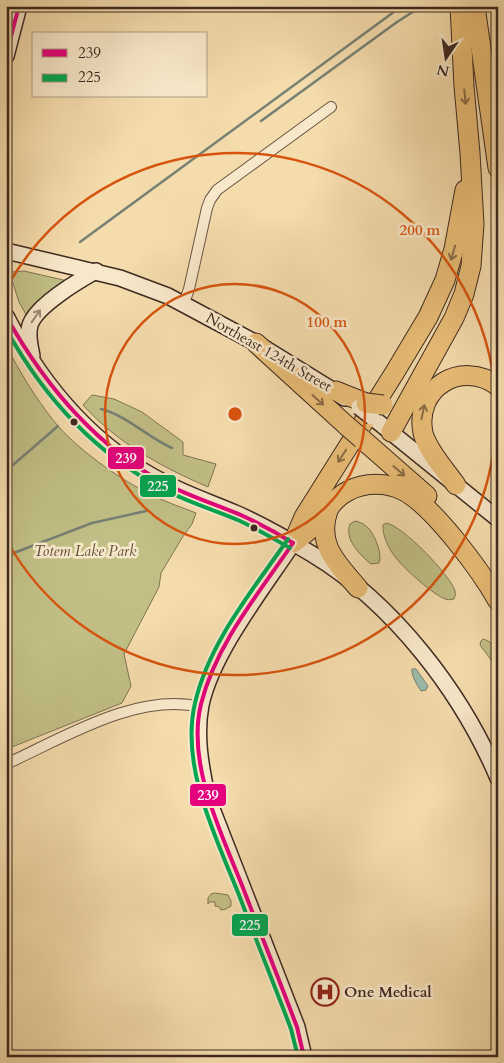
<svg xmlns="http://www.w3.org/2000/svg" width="504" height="1063" font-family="Cardo,serif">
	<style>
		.green { fill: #c1bf86; stroke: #7f7454 }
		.water { fill: #9cbbac; stroke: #768174 }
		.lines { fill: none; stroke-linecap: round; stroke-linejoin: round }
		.stream { stroke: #768174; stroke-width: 2.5 }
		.street-casing { stroke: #6b5644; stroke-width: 12 }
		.secondary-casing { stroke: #3d2921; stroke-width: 18 }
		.highway-casing { stroke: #3d2921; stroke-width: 21 }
		.street { stroke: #f8e8ca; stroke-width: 10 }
		.secondary { stroke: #f8e8ca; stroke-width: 15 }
		.highway { stroke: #eabe76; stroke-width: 19 }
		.secondary-bridge-casing { stroke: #3d2921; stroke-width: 18; stroke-linecap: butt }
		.highway-bridge-casing { stroke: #3d2921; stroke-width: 21; stroke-linecap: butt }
		.secondary-bridge { stroke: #f8e8ca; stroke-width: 15 }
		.highway-bridge { stroke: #eabe76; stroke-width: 19 }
		.bus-1-casing { stroke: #f8e8ca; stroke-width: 8 }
		.bus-2-casing { stroke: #f8e8ca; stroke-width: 8 }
		.bus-1 { stroke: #e5007d; stroke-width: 4 }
		.bus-2 { stroke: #00a651; stroke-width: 4 }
		.oneway { stroke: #8b6c47 }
		.oneway2 { stroke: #9a8876 }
		.ring { fill: none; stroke: #d7540e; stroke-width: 2.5 }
		.bus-dot { fill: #3d2921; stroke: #f8e8ca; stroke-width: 2 }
		.labels { text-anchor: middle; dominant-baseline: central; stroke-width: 5; stroke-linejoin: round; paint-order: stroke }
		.street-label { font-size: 15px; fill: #3d2921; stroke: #f8e8ca }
		.park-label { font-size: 15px; font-style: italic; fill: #5e4e3a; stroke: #f8e8ca }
		.poi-label { font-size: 15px; font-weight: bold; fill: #3d2921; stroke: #f8e8ca; text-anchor: start }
		.centre { fill: #d7540e; stroke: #f8e8ca; stroke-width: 2.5 }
		.ring-label { font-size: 15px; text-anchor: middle; font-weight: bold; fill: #d7540e; stroke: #f8e8ca; stroke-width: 5; stroke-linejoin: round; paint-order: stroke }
		.line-badge { stroke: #f8e8ca; stroke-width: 2 }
		.badge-label { font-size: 14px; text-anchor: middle; font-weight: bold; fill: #fff }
	</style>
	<rect width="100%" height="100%" fill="#f5dcad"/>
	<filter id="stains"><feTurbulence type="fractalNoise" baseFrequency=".004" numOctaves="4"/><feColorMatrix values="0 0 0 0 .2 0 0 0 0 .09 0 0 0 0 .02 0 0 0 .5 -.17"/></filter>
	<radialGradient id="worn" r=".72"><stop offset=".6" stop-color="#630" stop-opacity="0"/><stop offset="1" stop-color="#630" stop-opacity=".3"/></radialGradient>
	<g class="green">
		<path d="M 24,271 L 72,282 L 28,318 L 19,302 L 10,274 L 12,272 Z"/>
		<path d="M 6,345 C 19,371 35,397 53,420 C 74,447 119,479 150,494 C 165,502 181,507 196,513 L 192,524 L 182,538 L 161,573 L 159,587 L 124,654 L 131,686 L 122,703 L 12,747 L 6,752 Z"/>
		<path d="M 92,395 L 114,399 L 142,412 L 183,442 L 183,455 L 216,464 L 208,487 C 162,467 117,443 83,405 Z"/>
		<path d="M 355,521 C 359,522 363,523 366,526 C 374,532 383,554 379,563 L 371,564 C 360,555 344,539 350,524 Z"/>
		<path d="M 386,523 C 402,525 451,576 455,591 C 456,595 455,595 454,599 C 450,600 447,600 443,598 C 430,592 401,566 393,554 C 388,547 382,534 383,525 Z"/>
		<path d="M 483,639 C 496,643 498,652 498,663 L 492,661 L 480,645 L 481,641 Z"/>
		<path d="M 215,893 L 228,895 L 231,901 L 231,906 L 226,909 L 221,910 L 219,907 L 215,906 L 215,902 L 209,902 L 208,904 L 208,898 L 211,894 Z"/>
	</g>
	<path class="water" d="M 412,669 L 416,669 L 428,686 L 426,690 L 421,691 C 417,685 411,675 412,669 Z"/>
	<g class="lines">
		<g class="stream">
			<path d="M 261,121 L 397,22 L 422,6"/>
			<path d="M 80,242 L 402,6"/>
			<path d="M 101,409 C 128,416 147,437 172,448"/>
			<path d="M 6,471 L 58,426"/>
			<path d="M 6,556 L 92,523 L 146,511"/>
		</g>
		<g class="street-casing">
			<g id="street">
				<path d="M 184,303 L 189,289 L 207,208 L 210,200 L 217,190 L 331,107"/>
				<path d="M 6,764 C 64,738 136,692 201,707"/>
			</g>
		</g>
		<g class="secondary-casing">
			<g id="secondary">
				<path d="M 6,56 L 19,6"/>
				<path d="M 6,251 L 120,278 L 168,296 L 256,343 L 345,398"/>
				<path d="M 6,316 C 42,386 94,447 165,483 C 188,495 212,503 235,513 C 261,524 287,539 312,554 C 393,603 461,691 498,778"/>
				<path d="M 32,356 C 30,346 27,335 30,325 C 36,306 78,281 96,271"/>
				<path d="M 372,417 L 498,519"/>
				<path d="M 293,543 C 263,588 212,653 201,705 C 195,736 201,766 207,796 L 297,1027 L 304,1057"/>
			</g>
		</g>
		<g class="highway-casing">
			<g id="highway">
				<path d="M 475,6 L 498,168"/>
				<path d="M 256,343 L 347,426"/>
				<path d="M 336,391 L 366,403"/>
				<path d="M 391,432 L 454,318 L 464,294 L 471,266 L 474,224 L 470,153 L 464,86 L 460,6"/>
				<path d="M 362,439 L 427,496"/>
				<path d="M 456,485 C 446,471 427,450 423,433 C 414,388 461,359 498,386"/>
				<path d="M 329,508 C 315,544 337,563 358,588"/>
				<path d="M 296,541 C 302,536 308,531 314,526 C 326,514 332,499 348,491 C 365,482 387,482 404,491 C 434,507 481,571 498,601"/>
				<path d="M 293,543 L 304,517 L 395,372 L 428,317 L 445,280 L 454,249 L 465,190"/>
			</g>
		</g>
		<use href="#street" class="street"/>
		<use href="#secondary" class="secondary"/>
		<use href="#highway" class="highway"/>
		<g class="secondary-bridge-casing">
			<path id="secondary-bridge" d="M 359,407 L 372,417"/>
		</g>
		<g class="highway-bridge-casing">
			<g id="highway-bridge">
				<path d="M 366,403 L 383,405"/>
				<path d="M 347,426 L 362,439"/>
			</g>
		</g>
		<use href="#secondary-bridge" class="secondary-bridge"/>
		<use href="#highway-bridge" class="highway-bridge"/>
		<g class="bus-1-casing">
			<g id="bus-1">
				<path d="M 6,55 L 19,6"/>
				<path d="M 6,316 C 45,386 95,446 166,484 C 191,497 218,505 243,516 C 260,524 277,533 293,543"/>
				<path d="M 293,543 C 259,593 216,644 201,704 C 186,766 223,836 245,893 C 262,937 280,982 297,1027 L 304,1057"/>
			</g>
		</g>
		<g class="bus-2-casing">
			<g id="bus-2">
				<path d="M 6,329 C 43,396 95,453 163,489 C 187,502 215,510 240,521 C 257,529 274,539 290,548"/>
				<path d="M 288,539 C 253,590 209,642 195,703 C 180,767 216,837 239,895 C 256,940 274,984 291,1029 L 298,1057"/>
			</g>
		</g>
		<use href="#bus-1" class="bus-1"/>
		<use href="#bus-2" class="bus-2"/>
	</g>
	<defs><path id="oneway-shaft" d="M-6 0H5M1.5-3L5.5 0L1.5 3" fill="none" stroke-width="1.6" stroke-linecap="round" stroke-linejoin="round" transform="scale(1.25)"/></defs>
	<g class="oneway">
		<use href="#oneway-shaft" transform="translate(465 97) rotate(84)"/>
		<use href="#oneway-shaft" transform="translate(453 253) rotate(106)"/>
		<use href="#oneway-shaft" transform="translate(318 400) rotate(42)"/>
		<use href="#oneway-shaft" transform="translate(423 412) rotate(-78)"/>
		<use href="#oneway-shaft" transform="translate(342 456) rotate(123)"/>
		<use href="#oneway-shaft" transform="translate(399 471) rotate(41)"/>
	</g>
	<use class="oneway2" href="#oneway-shaft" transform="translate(36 316) rotate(-55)"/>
	<g class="ring">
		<circle cx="235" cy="414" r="130"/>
		<path d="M7 287A261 261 0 1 1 7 541"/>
	</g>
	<defs>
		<g id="hospital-ring" transform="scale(1.4375)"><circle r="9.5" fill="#f8e8ca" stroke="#8f2418" stroke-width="1.5"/><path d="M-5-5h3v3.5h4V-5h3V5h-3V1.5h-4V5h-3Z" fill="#8f2418"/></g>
	</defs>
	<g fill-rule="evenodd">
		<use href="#hospital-ring" x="325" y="992"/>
	</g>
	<g class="bus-dot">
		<circle cx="74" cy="422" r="4.5"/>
		<circle cx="254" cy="528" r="4.5"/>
	</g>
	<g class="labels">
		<g class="street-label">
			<text transform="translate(269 352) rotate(30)">Northeast 124th Street</text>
		</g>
		<g class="park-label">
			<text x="85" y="551">Totem Lake Park</text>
		</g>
		<g class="poi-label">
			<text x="344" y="992">One Medical</text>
		</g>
	</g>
	<circle cx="235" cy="414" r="8" class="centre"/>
	<g class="ring-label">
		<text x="420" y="235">200 m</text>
		<text x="327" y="327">100 m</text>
	</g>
	<g class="line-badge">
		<rect x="107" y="446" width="38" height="24" rx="5" fill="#e5007d"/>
		<rect x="139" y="474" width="38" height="24" rx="5" fill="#00a651"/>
		<rect x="189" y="783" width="38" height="24" rx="5" fill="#e5007d"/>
		<rect x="231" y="913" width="38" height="24" rx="5" fill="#00a651"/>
	</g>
	<g class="badge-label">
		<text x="126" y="463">239</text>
		<text x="158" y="491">225</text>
		<text x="208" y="800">239</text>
		<text x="250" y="930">225</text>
	</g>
	<rect width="504" height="1063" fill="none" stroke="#f5dcad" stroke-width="25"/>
	<rect x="8" y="8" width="489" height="1048" fill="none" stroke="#3d2921" stroke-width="2.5"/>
	<rect x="12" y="12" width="479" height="1038" fill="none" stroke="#3d2921"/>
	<rect x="32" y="32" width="175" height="65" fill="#f8e8ca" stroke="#ad9c86"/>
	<rect x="42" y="49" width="25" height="8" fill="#e5007d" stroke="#ad9c86"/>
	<text x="78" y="58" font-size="15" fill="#3d2921">239</text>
	<rect x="42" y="74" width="25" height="8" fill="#00a651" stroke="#ad9c86"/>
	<text x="78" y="82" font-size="15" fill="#3d2921">225</text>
	<g transform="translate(446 58) rotate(193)" stroke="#f8e8ca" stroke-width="4" paint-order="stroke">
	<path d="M0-4L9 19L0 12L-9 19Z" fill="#3d2921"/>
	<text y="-8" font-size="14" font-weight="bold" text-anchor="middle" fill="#3d2921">N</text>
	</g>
	<rect width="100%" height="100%" filter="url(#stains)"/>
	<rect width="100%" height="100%" fill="url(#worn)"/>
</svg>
